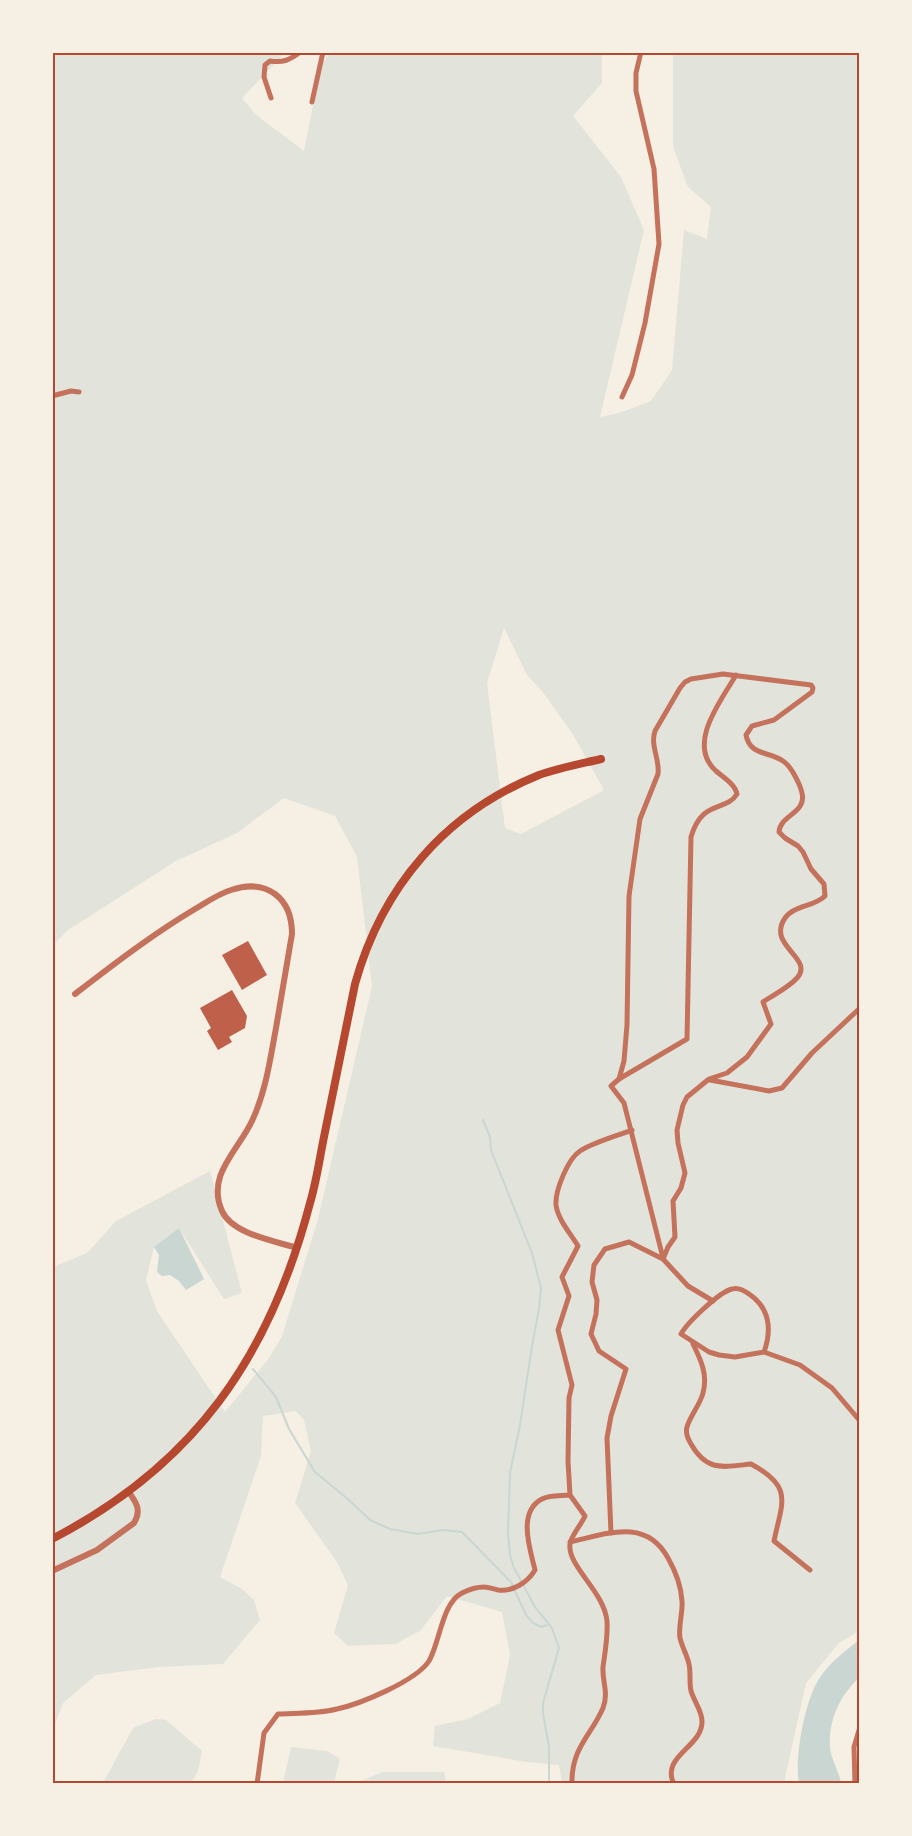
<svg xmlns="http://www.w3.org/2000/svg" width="912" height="1836" font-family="Karla,sans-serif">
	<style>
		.green { fill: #e2e4dc; fill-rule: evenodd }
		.water { fill: #c9d6d2 }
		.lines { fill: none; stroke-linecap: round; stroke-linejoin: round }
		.stream { stroke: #c9d6d2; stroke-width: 2 }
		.building { fill: #bf614a }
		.minor { stroke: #c5725c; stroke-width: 5 }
		.tertiary { stroke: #c5725c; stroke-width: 6 }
		.trunk { stroke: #b5482f; stroke-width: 8 }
		.neatline { fill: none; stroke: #b5482f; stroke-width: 2 }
	</style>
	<rect width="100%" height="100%" fill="#f6efe4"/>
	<g class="green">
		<path d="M 53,53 L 285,53 L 242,98 L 255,114 L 304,151 L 321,65 L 330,53 L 602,53 L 602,83 L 573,116 L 621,177 L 644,230 L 600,417 L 619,413 L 651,401 L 672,370 L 684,230 L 707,239 L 711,207 L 688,187 L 673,147 L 673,53 L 859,53 L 859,1631 L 839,1643 L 806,1683 L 784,1783 L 562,1783 L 559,1765 L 527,1762 L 433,1746 L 435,1726 L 468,1719 L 500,1703 L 510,1655 L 502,1612 L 447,1596 L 420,1631 L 395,1644 L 348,1646 L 334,1633 L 348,1585 L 337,1562 L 295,1503 L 311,1451 L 304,1420 L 296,1411 L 263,1416 L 261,1456 L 220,1577 L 242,1589 L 254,1600 L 260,1620 L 223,1664 L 159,1667 L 96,1675 L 63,1703 L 53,1729 L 53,1267 L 87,1253 L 116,1221 L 210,1171 L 242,1293 L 224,1299 L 179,1228 L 154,1247 L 146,1280 L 157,1311 L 225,1412 L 269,1358 L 282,1336 L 318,1219 L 372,986 L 357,857 L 335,816 L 284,798 L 237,833 L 176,861 L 68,930 L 53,945 ZM 504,628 L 527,675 L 542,691 L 572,733 L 604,790 L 521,834 L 505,828 L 487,683 Z"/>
		<path d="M 156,1719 L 166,1720 L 202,1751 L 198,1771 L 191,1783 L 103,1783 L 133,1728 Z"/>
		<path d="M 291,1747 L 327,1751 L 340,1759 L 334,1783 L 283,1783 Z"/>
		<path d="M 383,1772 L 444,1772 L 446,1784 L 358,1783 L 360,1781 Z"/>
	</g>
	<g class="water">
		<path d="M 179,1228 L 204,1279 L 186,1290 L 179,1281 L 170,1275 L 162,1276 L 157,1272 L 159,1255 L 154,1247 Z"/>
		<path d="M 859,1640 L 859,1678 C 840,1695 828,1721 830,1747 C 831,1760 839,1771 841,1783 L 799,1783 C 794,1759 805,1700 819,1679 C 829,1663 844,1652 859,1640 Z"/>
	</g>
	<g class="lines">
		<g class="stream">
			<path d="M 483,1120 L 490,1137 L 491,1150 L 532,1253 L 541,1288 L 539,1309 L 532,1346 L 520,1425 L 510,1473 L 508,1532 L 510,1555 L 514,1568 L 535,1607 L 552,1628 L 559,1648 L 543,1703 L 543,1713 L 549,1747 L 549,1784"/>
			<path d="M 253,1369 L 276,1397 L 289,1429 L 315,1472 L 349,1500 L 370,1520 L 390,1529 L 418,1534 L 443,1530 L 462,1532 L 511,1582 L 526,1615 L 533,1623 L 541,1627 L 547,1625"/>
		</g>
	</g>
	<g class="building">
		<path d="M 248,941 L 267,975 L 242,990 L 222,955 Z"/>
		<path d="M 232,990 L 247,1016 L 245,1028 L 229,1037 L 232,1042 L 218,1050 L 207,1031 L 211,1028 L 200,1008 Z"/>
	</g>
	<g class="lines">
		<g class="minor">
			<path d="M 271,98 L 264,77 L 265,65 L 270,61 C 283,63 290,60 300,52"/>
			<path d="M 312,102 L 323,52"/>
			<path d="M 52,396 L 71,391 L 79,392"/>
			<path d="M 622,397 L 632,375 L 645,323 L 659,244 L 654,169 L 636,91 L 636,73 L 641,52"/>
			<path d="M 619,1079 L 624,1061 L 627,1025 L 629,896 L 640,819 L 658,774 C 660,759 650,746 655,731 L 680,688 L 685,682 L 691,679 L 723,674 L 811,685 L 813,688 L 812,692 L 774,720 L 752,726 L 746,735 C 750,756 769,751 783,761 C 791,766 800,784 802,793 C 807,813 780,815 779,832 L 785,838 L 798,846 L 803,852 L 811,869 L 824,884 L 825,896 C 814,907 794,905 785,918 C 766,946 815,958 797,978 C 788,988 773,995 763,1002 L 771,1024 L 747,1057 L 727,1073 L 709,1079 L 687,1097 L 683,1105 L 677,1130 L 678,1143 L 685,1173 L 681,1188 L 673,1201 L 675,1237 L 668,1247 L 663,1259"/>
			<path d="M 710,1080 L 769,1091 L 782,1088 L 812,1053 L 860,1008"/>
			<path d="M 663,1258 L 624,1103 L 611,1086 L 619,1079 L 687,1039 L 691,837 C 702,799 726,812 737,794 C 735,784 723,777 716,771 C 686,744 721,701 736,675"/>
			<path d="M 693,1344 C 701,1360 708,1375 703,1393 C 700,1405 690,1416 687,1427 C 685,1433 688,1439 691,1444 C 707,1472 723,1467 751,1464 C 794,1487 782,1502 774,1541 L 810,1570"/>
			<path d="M 764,1352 C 772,1330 770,1308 749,1294 C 745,1291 738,1287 732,1289 C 719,1292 687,1323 681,1334 L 709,1352 L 719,1355 L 735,1357 L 764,1352 L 800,1365 L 832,1388 L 860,1421"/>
			<path d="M 611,1533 L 607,1438 L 611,1416 L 626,1369 L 599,1351 L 591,1334 L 596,1314 L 597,1300 L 592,1282 L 594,1265 L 605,1249 L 629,1242 L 663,1259 L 688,1286 L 713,1301"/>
			<path d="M 570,1542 C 606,1534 646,1517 668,1558 C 676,1572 681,1585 682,1601 C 683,1613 678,1626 680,1638 C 682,1647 687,1655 689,1664 C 691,1673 689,1682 691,1691 C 694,1701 702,1711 702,1721 C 703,1747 660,1756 674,1784"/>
			<path d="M 257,1784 L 264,1733 L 278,1714 C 297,1713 317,1714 337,1709 C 360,1704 416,1681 429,1661 C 440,1642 442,1603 462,1593 C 468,1590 478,1587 484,1587 C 489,1587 493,1589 498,1590 C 513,1592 528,1582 535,1570 C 530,1549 517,1512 542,1499 C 549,1495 562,1496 570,1495"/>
			<path d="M 572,1784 C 571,1748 591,1736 603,1708 C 609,1692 602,1682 603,1667 C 605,1652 608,1637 607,1621 C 604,1591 567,1566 570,1544 C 571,1536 581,1525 585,1516 L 570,1495 L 568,1461 L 569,1398 L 572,1385 L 558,1330 L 569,1296 L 562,1277 L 578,1246 C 571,1234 558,1220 556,1205 C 555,1190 568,1159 580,1151 C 594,1142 617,1136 632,1130"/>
			<path d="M 855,1784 L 854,1747 L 860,1727"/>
		</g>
		<g class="tertiary">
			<path d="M 75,994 C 114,964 153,934 195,909 C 207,902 218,894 231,890 C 267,878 292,898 292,934 C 287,965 281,997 276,1028 C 270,1060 266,1091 252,1121 C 238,1151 206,1175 222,1211 C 232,1234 275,1241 297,1248"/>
			<path d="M 52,1571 L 97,1550 L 134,1523 C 142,1510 136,1502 128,1491"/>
		</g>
		<path class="trunk" d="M 52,1539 C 195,1465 270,1356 310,1203 C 317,1180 320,1155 325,1132 C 335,1083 345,1033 355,984 C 382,887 445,813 539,775 C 559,768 580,764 601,759"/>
	</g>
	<rect width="912" height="1836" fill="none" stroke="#f6efe4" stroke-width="108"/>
	<rect x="54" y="54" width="804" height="1728" class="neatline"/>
</svg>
